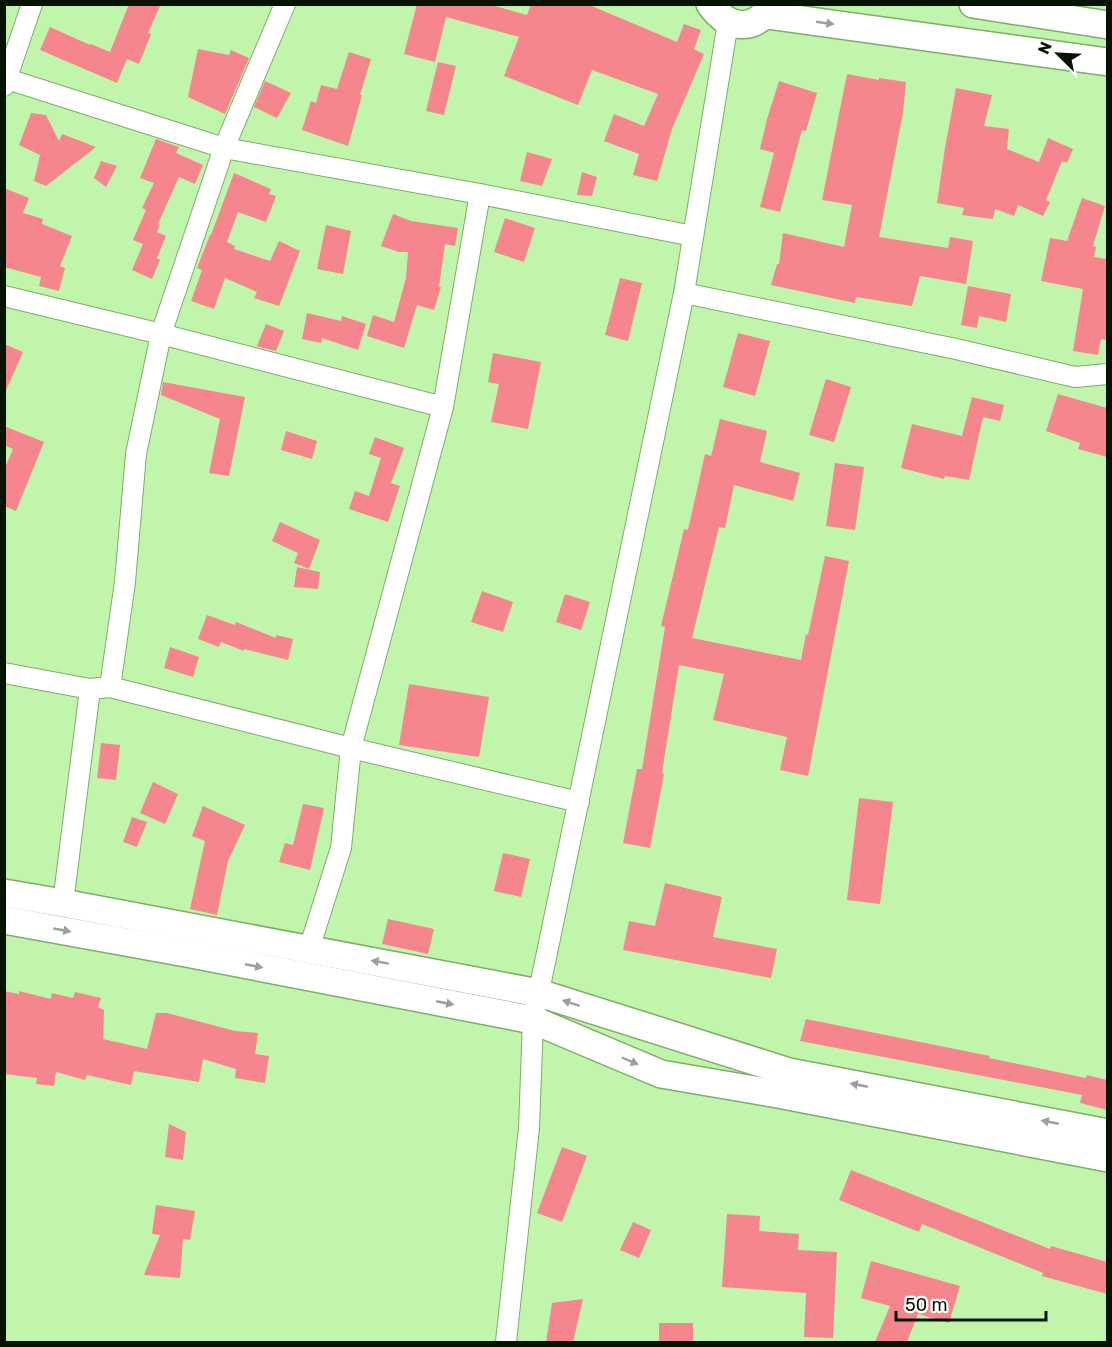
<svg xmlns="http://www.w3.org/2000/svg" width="1112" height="1347" font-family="Rubik,sans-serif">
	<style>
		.building { fill: #f5868e }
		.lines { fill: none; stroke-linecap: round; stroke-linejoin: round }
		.street-casing { stroke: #7dae68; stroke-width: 22 }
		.secondary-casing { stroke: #7dae68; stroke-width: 30 }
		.street { stroke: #fff; stroke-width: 20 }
		.secondary { stroke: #fff; stroke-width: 27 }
		.oneway { fill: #9ba199 }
	</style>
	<rect width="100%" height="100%" fill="#c2f5ac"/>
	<g class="building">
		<path d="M 129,4 L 161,4 L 148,33 L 151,34 L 139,64 L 127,59 L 117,83 L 40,50 L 50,27 L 90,45 L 91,44 L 110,52 Z"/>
		<path d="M 417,4 L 488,4 L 527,15 L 531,4 L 587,4 L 677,42 L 684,24 L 701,30 L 694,49 L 704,54 L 672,129 L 657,181 L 633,175 L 639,154 L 604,141 L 614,114 L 644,126 L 658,94 L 592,70 L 578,105 L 504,76 L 519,37 L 446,17 L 435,62 L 404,54 Z"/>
		<path d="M 198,49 L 229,55 L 231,50 L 249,58 L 225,114 L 188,97 Z"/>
		<path d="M 349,52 L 371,59 L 360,95 L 362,95 L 348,146 L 302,130 L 311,101 L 316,103 L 321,85 L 337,89 Z"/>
		<path d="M 438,62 L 456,66 L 444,115 L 426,111 Z"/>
		<path d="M 847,74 L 879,80 L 879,78 L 906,82 L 903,113 L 879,237 L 948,248 L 950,237 L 973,241 L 966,284 L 920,276 L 912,306 L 856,297 L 855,303 L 771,285 L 777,264 L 779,264 L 783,233 L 844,247 L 852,205 L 822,200 Z"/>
		<path d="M 265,81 L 291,93 L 277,118 L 254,107 Z"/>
		<path d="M 779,81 L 817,93 L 806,131 L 802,130 L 780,212 L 760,207 L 774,153 L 760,149 L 767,119 Z"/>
		<path d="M 956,88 L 992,95 L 984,126 L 1009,129 L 1007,149 L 1039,162 L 1048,138 L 1073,149 L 1067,163 L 1062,161 L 1046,200 L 1050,202 L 1043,216 L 1018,205 L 1014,216 L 995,209 L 993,219 L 962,215 L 964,208 L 937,203 L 945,148 Z"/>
		<path d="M 31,113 L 46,115 L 59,141 L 62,134 L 96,147 L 46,186 L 34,181 L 40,155 L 19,145 Z"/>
		<path d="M 156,139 L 179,147 L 176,153 L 203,165 L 195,184 L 179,177 L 158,224 L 160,225 L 157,232 L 166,236 L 157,258 L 160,260 L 152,279 L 132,270 L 143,244 L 133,240 L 146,210 L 142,208 L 154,183 L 140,178 Z"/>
		<path d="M 527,152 L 552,159 L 542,186 L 520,181 Z"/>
		<path d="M 101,161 L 117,166 L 106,187 L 94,178 Z"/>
		<path d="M 582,172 L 597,177 L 592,196 L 577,195 Z"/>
		<path d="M 234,173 L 271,189 L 269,194 L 276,196 L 266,222 L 238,212 L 227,242 L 235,246 L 234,249 L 270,261 L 279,241 L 300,251 L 279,306 L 254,298 L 257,292 L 225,278 L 214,309 L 191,301 L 202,270 L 197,268 L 210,235 L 211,235 Z"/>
		<path d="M 4,188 L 29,198 L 23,213 L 43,219 L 42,224 L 72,236 L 60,266 L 65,268 L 59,291 L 39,286 L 41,277 L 4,267 Z"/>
		<path d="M 1082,198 L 1105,206 L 1093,246 L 1096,247 L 1094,257 L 1107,259 L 1107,340 L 1101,339 L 1098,355 L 1073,351 L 1083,289 L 1041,281 L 1050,238 L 1067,241 Z"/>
		<path d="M 393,214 L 411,221 L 458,228 L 455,246 L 445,244 L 439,287 L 441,287 L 434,310 L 417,305 L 404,348 L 367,336 L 373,315 L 394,322 L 406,278 L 408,252 L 399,252 L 381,246 Z"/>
		<path d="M 505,218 L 535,228 L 524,262 L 494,252 Z"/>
		<path d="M 326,225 L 351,231 L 343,274 L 317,269 Z"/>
		<path d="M 620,278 L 642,283 L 628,341 L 605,335 Z"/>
		<path d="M 968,286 L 1011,294 L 1006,322 L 979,316 L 977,328 L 961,325 Z"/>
		<path d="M 307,313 L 341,321 L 342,316 L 366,324 L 358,350 L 322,338 L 321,343 L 302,339 Z"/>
		<path d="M 266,324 L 284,331 L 276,351 L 256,346 L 257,346 Z"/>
		<path d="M 738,333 L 770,341 L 755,396 L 723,387 Z"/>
		<path d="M 4,344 L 23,352 L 4,395 Z"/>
		<path d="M 493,353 L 541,362 L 528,429 L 491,422 L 499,384 L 488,382 Z"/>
		<path d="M 826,379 L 851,387 L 834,442 L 809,435 Z"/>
		<path d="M 163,382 L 245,397 L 229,476 L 209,473 L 220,419 L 161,395 Z"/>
		<path d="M 1058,394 L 1107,408 L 1107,457 L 1078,449 L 1080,443 L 1046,431 Z"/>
		<path d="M 972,397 L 1004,405 L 1000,421 L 983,417 L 969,480 L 945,476 L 944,479 L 901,468 L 912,424 L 962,436 Z"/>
		<path d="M 720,419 L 767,431 L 760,462 L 800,473 L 793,501 L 734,485 L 725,528 L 719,527 L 692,638 L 801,660 L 806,634 L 808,635 L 825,556 L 849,561 L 808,776 L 780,770 L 787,737 L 713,720 L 724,674 L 679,665 L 662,773 L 664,774 L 650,848 L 623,843 L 637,769 L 642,769 L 665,627 L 661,626 L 684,529 L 688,530 L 705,454 L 711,456 Z"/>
		<path d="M 4,426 L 44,442 L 16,511 L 4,506 L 4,470 L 13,449 L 4,445 Z"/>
		<path d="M 286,431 L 317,441 L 312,459 L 281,450 Z"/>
		<path d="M 375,437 L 404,448 L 391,483 L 400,486 L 388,522 L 349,509 L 355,491 L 369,496 L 381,458 L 369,454 Z"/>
		<path d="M 835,463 L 864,467 L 855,530 L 826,526 Z"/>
		<path d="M 280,522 L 320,540 L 309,569 L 294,563 L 298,553 L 272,541 Z"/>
		<path d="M 297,567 L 320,572 L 318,589 L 294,587 Z"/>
		<path d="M 482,591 L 513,602 L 503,632 L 471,622 Z"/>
		<path d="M 565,594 L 590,602 L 581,630 L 556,622 Z"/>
		<path d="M 207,615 L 235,625 L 236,622 L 276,638 L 276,635 L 293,639 L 288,660 L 244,649 L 244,651 L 221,642 L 219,647 L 198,639 Z"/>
		<path d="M 170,647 L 199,657 L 193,677 L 164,668 Z"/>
		<path d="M 409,684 L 489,697 L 479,757 L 399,745 Z"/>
		<path d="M 101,743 L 120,745 L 116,780 L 97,778 Z"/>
		<path d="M 153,782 L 178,794 L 165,824 L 140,813 Z"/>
		<path d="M 859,798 L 893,802 L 880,904 L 847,900 Z"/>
		<path d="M 303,804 L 324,808 L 310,870 L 279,862 L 285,843 L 293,845 Z"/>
		<path d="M 203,806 L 245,825 L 228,861 L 217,915 L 190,909 L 205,841 L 192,836 Z"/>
		<path d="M 132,817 L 147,822 L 137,847 L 123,842 Z"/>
		<path d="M 503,853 L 530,859 L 521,897 L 494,891 Z"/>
		<path d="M 665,883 L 722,897 L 713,937 L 777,949 L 771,978 L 623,950 L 629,921 L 655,926 Z"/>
		<path d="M 388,919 L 434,929 L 428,954 L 382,944 Z"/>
		<path d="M 4,991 L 19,994 L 19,991 L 51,999 L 52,993 L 73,998 L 75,992 L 101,998 L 98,1007 L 104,1010 L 103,1039 L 147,1049 L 156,1013 L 167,1013 L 235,1031 L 258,1033 L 255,1054 L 269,1056 L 265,1083 L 235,1078 L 236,1069 L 203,1059 L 199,1082 L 134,1071 L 131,1085 L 87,1075 L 85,1080 L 56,1072 L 54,1086 L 36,1084 L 37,1078 L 4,1074 Z"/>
		<path d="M 806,1019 L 990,1056 L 989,1058 L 1086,1078 L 1087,1075 L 1107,1080 L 1107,1110 L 1080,1103 L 1082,1095 L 800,1041 Z"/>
		<path d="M 169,1124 L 186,1132 L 183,1160 L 165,1157 Z"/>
		<path d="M 562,1147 L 587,1156 L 562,1222 L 537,1213 Z"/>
		<path d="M 851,1170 L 1050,1249 L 1051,1246 L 1107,1262 L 1107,1294 L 1042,1276 L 1043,1273 L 922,1224 L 919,1232 L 839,1200 Z"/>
		<path d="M 156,1205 L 195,1211 L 190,1240 L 183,1239 L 180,1278 L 144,1275 L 160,1235 L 152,1234 Z"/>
		<path d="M 727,1214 L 760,1216 L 759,1231 L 799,1234 L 798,1250 L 837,1252 L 833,1338 L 804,1337 L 806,1293 L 722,1287 Z"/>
		<path d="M 633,1222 L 651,1230 L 639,1258 L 620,1250 Z"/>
		<path d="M 871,1261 L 960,1286 L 949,1323 L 918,1314 L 907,1342 L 875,1342 L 890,1306 L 861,1298 Z"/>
		<path d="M 583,1299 L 573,1342 L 546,1342 L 552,1303 Z"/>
		<rect x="659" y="1323" width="34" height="19"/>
	</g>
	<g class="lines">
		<g class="street-casing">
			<g id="street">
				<path d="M 4,78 L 224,148 L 480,194 L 693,236"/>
				<path d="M 4,86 L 32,4"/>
				<path d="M 684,293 L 956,349 L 1075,377 L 1108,374"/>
				<path d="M 4,296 L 161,334 L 443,407"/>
				<path d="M 4,673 L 90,689 L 110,687 L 351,748 L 579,802"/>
				<path d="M 110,687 L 125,582 L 136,454 L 161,334 L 224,148 L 285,4"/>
				<path d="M 63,903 L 90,689"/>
				<path d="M 309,949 L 341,848 L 351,748 L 443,407 L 480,194"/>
				<path d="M 506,1342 L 529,1128 L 533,1020 L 684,293 L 728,22"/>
			</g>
		</g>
		<g class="secondary-casing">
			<g id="secondary">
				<path d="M 710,4 C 729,31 755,32 773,4"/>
				<path d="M 973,4 L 1108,25"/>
				<path d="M 767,15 L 1108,62"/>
				<path d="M 4,893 L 63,903 L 539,993 L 789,1072 L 1108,1133"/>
				<path d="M 4,920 L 186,953 L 533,1020 L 661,1074 L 778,1094 L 1108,1158"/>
			</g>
		</g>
		<use href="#street" class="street"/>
		<use href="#secondary" class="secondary"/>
	</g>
	<defs><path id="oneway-solid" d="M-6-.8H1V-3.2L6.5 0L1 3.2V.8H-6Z" transform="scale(1.5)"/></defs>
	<g class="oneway">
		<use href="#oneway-solid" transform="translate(825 23) rotate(8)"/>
		<use href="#oneway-solid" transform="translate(62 930) rotate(10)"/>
		<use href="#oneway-solid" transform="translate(380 962) rotate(-170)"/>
		<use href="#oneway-solid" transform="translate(254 966) rotate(11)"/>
		<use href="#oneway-solid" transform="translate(445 1003) rotate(11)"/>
		<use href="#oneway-solid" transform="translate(571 1003) rotate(-162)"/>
		<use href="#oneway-solid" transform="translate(630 1061) rotate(23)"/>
		<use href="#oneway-solid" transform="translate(859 1085) rotate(-169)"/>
		<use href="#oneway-solid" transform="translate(1050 1122) rotate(-169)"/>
	</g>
	<rect width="1112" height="1347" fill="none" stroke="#041400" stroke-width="12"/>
	<g transform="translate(1058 54) rotate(294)" stroke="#ffffff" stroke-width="4.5" paint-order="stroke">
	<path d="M0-4.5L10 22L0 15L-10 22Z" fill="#041400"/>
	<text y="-9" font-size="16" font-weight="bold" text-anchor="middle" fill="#041400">N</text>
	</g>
	<path d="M896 1311v9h150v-9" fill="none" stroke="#041400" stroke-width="3"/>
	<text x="905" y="1311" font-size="18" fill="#041400" stroke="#ffffff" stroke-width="4.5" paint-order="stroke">50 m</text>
</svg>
